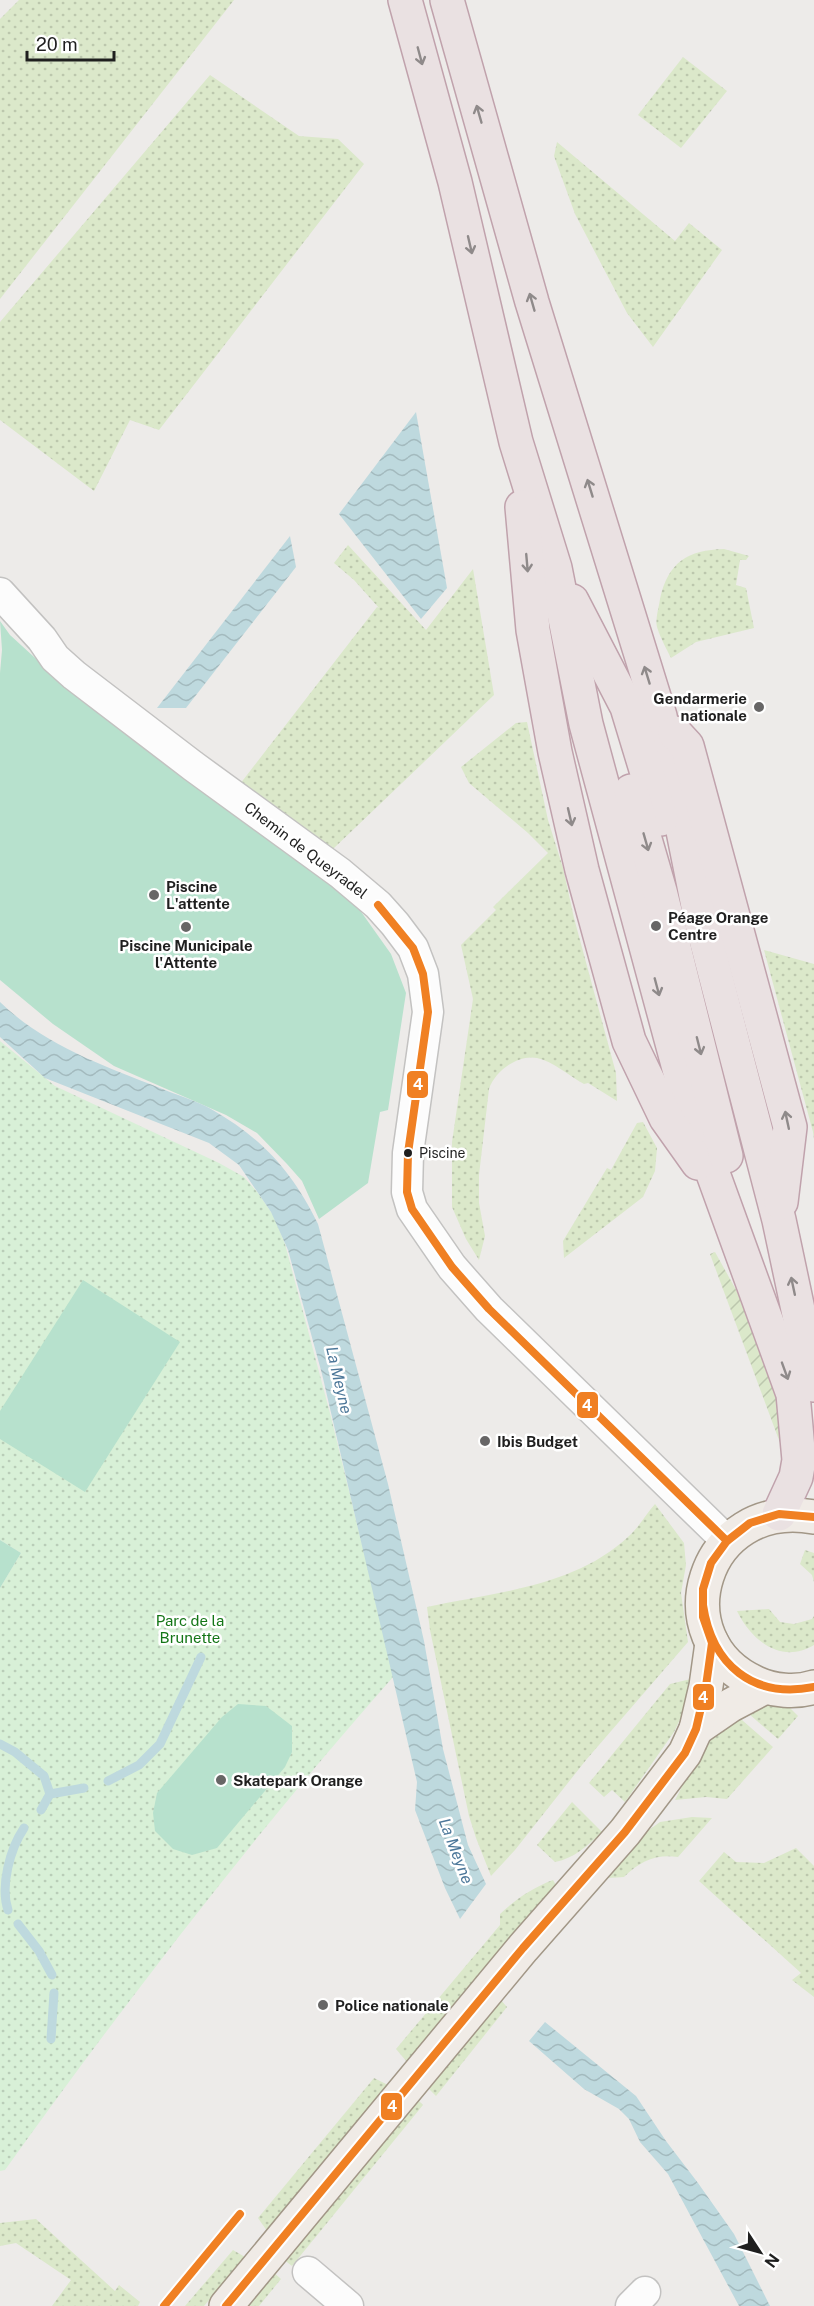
<svg xmlns="http://www.w3.org/2000/svg" width="814" height="2306" font-family="'Public Sans',sans-serif">
	<style>
		.grass { fill: url(#grass-dots) }
		.park { fill: url(#park-dots) }
		.garden { fill: url(#garden-furrows) }
		.pitch { fill: #b7e1cd }
		.water { fill: url(#water-waves) }
		.lines { fill: none; stroke-linecap: round; stroke-linejoin: round }
		.stream { stroke: #bed9de; stroke-width: 9 }
		.minor-casing { stroke: #c3c2c1; stroke-width: 33 }
		.primary-casing { stroke: #a29787; stroke-width: 36 }
		.motorway-casing { stroke: #c0a2ac; stroke-width: 36 }
		.minor { stroke: #fcfcfc; stroke-width: 30 }
		.primary { stroke: #f0ebe6; stroke-width: 33 }
		.motorway { stroke: #eae1e2; stroke-width: 33 }
		.bus-1-casing { stroke: #fff; stroke-width: 12 }
		.bus-1 { stroke: #f08023; stroke-width: 8 }
		.oneway { stroke: #8f8a8a }
		.poi-dot { fill: #676666; stroke: #fff; stroke-width: 2 }
		.bus-dot { fill: #1f1f1f; stroke: #fff; stroke-width: 2 }
		.labels { text-anchor: middle; dominant-baseline: central; stroke-width: 5; stroke-linejoin: round; paint-order: stroke }
		.bus-label { font-size: 14px; fill: #1f1f1f; stroke: #fff; text-anchor: start }
		.poi-label { font-size: 15px; font-weight: bold; fill: #1f1f1f; stroke: #fff; text-anchor: start }
		.street-label { font-size: 15px; fill: #1f1f1f; stroke: #fff }
		.park-label { font-size: 15px; fill: #147617; stroke: #fff }
		.water-label { font-size: 16px; font-style: italic; fill: #4c7799; stroke: #fff }
		.line-badge { stroke: #fff; stroke-width: 2 }
		.badge-label { font-size: 16px; text-anchor: middle; font-weight: bold; fill: #fff }
	</style>
	<defs>
		<pattern id="grass-dots" width="8" height="8" patternUnits="userSpaceOnUse" patternTransform="scale(1.5)"><rect width="8" height="8" fill="#dbe8ca"/><path d="M2 2h.1M6 6h.1" fill="none" stroke="#bcc7ad" stroke-width="1.8" stroke-linecap="round"/></pattern>
		<pattern id="park-dots" width="8" height="8" patternUnits="userSpaceOnUse" patternTransform="scale(1.5)"><rect width="8" height="8" fill="#d8f0d7"/><path d="M2 2h.1M6 6h.1" fill="none" stroke="#b9cdb8" stroke-width="1.8" stroke-linecap="round"/></pattern>
		<pattern id="garden-furrows" width="10" height="10" patternUnits="userSpaceOnUse" patternTransform="scale(1.5)"><rect width="10" height="10" fill="#dbe8ca"/><path d="M-1 1l2-2M0 10L10 0M9 11l2-2" fill="none" stroke="#bcc7ad"/></pattern>
		<pattern id="water-waves" width="16" height="10" patternUnits="userSpaceOnUse" patternTransform="scale(1.5)"><rect width="16" height="10" fill="#bed9de"/><path d="M0 5q4-4 8 0t8 0" fill="none" stroke="#a3babe"/></pattern>
	</defs>
	<rect width="100%" height="100%" fill="#edebe9"/>
	<g class="grass">
		<path d="M 19,0 L 234,0 L 0,299 L 0,19 Z"/>
		<path d="M 683,57 L 727,91 L 681,148 L 638,115 Z"/>
		<path d="M 210,75 L 299,136 L 338,139 L 364,164 L 159,430 L 130,420 L 94,491 L 0,420 L 0,322 Z"/>
		<path d="M 557,142 L 675,241 L 689,223 L 722,250 L 653,347 L 627,313 L 575,214 L 554,156 Z"/>
		<path d="M 348,545 L 426,630 L 473,569 L 494,695 L 333,849 L 240,784 L 377,607 L 379,608 L 354,580 L 334,563 Z"/>
		<path d="M 724,549 L 749,556 L 746,560 L 740,560 L 736,585 L 746,588 L 754,628 L 696,642 L 671,658 C 666,648 660,637 657,627 C 655,619 659,607 660,599 C 668,562 688,550 724,549 Z"/>
		<path d="M 527,722 L 548,820 L 563,868 L 574,918 L 616,1073 L 617,1101 L 588,1083 L 584,1084 C 569,1076 553,1061 537,1058 C 518,1054 495,1071 489,1089 L 479,1175 L 479,1203 L 485,1236 L 479,1260 L 466,1239 L 452,1207 L 452,1142 L 473,999 L 461,945 L 496,910 L 493,907 L 548,853 L 528,833 L 469,783 L 461,767 L 516,723 Z"/>
		<path d="M 764,950 L 814,964 L 814,1139 L 813,1132 Z"/>
		<path d="M 643,1122 L 657,1148 L 655,1171 L 643,1197 L 564,1258 L 563,1241 L 607,1168 L 611,1170 L 637,1123 Z"/>
		<path d="M 655,1504 L 684,1543 L 686,1565 L 681,1593 L 688,1642 L 586,1760 L 515,1850 L 491,1876 L 476,1838 L 469,1816 L 430,1630 L 427,1607 C 496,1592 575,1587 629,1536 C 639,1527 646,1514 655,1504 Z"/>
		<path d="M 805,1550 L 814,1553 L 814,1582 L 812,1575 L 800,1564 Z"/>
		<path d="M 769,1609 L 780,1622 L 794,1624 L 812,1619 L 814,1616 L 814,1645 C 781,1665 751,1640 737,1611 Z"/>
		<path d="M 695,1678 L 684,1711 L 674,1732 L 625,1802 L 612,1790 L 604,1797 L 589,1783 L 670,1684 Z"/>
		<path d="M 759,1702 L 787,1705 L 798,1716 L 778,1739 L 742,1708 Z"/>
		<path d="M 734,1713 L 773,1747 L 727,1799 L 706,1797 L 675,1800 C 690,1772 710,1733 734,1713 Z"/>
		<path d="M 572,1802 L 602,1832 C 587,1846 575,1858 555,1862 L 537,1845 Z"/>
		<path d="M 692,1817 L 712,1818 L 678,1857 C 656,1854 640,1861 624,1877 L 608,1878 L 614,1863 L 642,1835 L 660,1822 Z"/>
		<path d="M 796,1848 L 814,1866 L 814,1997 L 792,1980 L 801,1973 L 699,1881 L 724,1852 L 736,1862 L 764,1863 Z"/>
		<path d="M 553,1880 L 556,1885 L 407,2062 L 396,2049 L 500,1925 L 500,1914 C 516,1899 532,1888 553,1880 Z"/>
		<path d="M 500,1999 L 507,2007 L 436,2096 L 427,2087 Z"/>
		<path d="M 374,2078 L 388,2085 L 267,2231 L 258,2218 Z"/>
		<path d="M 417,2099 L 423,2105 L 292,2266 L 283,2259 Z"/>
		<path d="M 36,2219 L 115,2291 L 119,2285 L 140,2302 L 138,2306 L 52,2306 L 71,2280 L 16,2243 L 0,2246 L 0,2223 Z"/>
		<path d="M 233,2250 L 245,2257 L 204,2306 L 185,2306 Z"/>
		<path d="M 273,2272 L 281,2279 L 259,2306 L 244,2306 Z"/>
	</g>
	<path class="park" d="M 0,1041 L 55,1086 L 219,1163 L 244,1177 L 258,1193 L 273,1215 L 285,1244 L 331,1417 L 394,1676 C 255,1833 127,2000 5,2170 L 0,2171 L 0,1588 L 21,1553 L 0,1540 Z"/>
	<path class="garden" d="M 715,1252 L 755,1324 L 787,1421 L 783,1451 L 710,1254 Z"/>
	<g class="pitch">
		<path d="M 0,621 L 10,635 L 56,677 L 352,899 L 391,954 L 406,993 L 388,1110 L 380,1112 L 368,1183 L 319,1219 L 302,1181 L 287,1164 L 257,1133 L 226,1115 L 114,1066 L 53,1024 L 0,980 L 0,673 L 2,650 Z"/>
		<path d="M 83,1280 L 180,1342 L 85,1492 L 0,1439 L 0,1411 Z"/>
		<path d="M 0,1540 L 21,1553 L 0,1588 Z"/>
		<path d="M 238,1704 L 266,1706 L 292,1726 L 292,1752 L 285,1767 L 217,1848 L 192,1855 L 173,1849 L 155,1831 L 153,1813 L 157,1793 L 222,1717 Z"/>
	</g>
	<g class="water">
		<path d="M 416,412 L 447,588 L 421,619 L 339,514 Z"/>
		<path d="M 290,536 L 296,567 L 186,708 L 157,708 Z"/>
		<path d="M 0,1002 C 44,1045 104,1066 160,1088 C 176,1095 195,1100 211,1109 C 262,1138 292,1171 318,1224 L 388,1484 L 424,1641 L 443,1749 L 468,1845 L 486,1884 L 460,1919 L 445,1888 L 415,1810 L 417,1782 L 322,1374 L 288,1250 L 271,1212 L 239,1165 L 209,1143 L 45,1078 L 0,1037 Z"/>
		<path d="M 545,2022 L 636,2096 L 666,2141 L 698,2183 L 734,2234 L 770,2306 L 739,2306 L 668,2174 L 640,2142 L 629,2119 L 619,2109 L 584,2089 L 529,2041 Z"/>
	</g>
	<g class="lines">
		<g class="stream">
			<path d="M 0,1744 L 15,1752 L 44,1776 L 50,1794 L 41,1810"/>
			<path d="M 108,1781 L 139,1765 L 160,1744 L 201,1657"/>
			<path d="M 50,1794 L 84,1788"/>
			<path d="M 8,1910 C 0,1886 10,1849 24,1828"/>
			<path d="M 18,1924 L 39,1951 L 52,1975"/>
			<path d="M 51,2039 L 54,1993"/>
		</g>
		<g class="minor-casing">
			<g id="minor">
				<path d="M 0,593 L 42,639 L 55,658 L 74,675 L 193,766 L 340,873 L 378,905 L 395,924 L 413,948 L 423,974 L 428,1012 L 408,1153 L 407,1192 L 412,1209 L 452,1267 L 489,1309 L 727,1541"/>
				<path d="M 308,2272 L 348,2306"/>
				<path d="M 631,2306 L 645,2292"/>
			</g>
		</g>
		<g class="primary-casing">
			<g id="primary">
				<path d="M 814,1517 C 702,1497 660,1640 756,1683 C 773,1691 796,1693 814,1687"/>
				<path d="M 696,1729 L 731,1705 L 765,1687"/>
				<path d="M 226,2306 L 523,1948 L 625,1832 L 685,1753 L 696,1729 L 706,1686 L 712,1643"/>
			</g>
		</g>
		<g class="motorway-casing">
			<g id="motorway">
				<path d="M 405,0 L 455,182 L 516,442 L 555,568 L 586,724 L 691,1113 L 793,1394 L 799,1460 L 796,1477 L 779,1514"/>
				<path d="M 447,0 L 532,302 L 660,716 L 700,916 L 779,1220 L 814,1385"/>
				<path d="M 522,507 L 533,630 L 555,752 L 582,870 L 629,1041 L 666,1118 L 698,1163"/>
				<path d="M 572,601 L 627,707 L 661,819"/>
				<path d="M 675,733 L 687,746 L 790,1127 L 781,1202"/>
				<path d="M 631,791 L 660,891 L 726,1156"/>
			</g>
		</g>
		<use href="#minor" class="minor"/>
		<use href="#primary" class="primary"/>
		<use href="#motorway" class="motorway"/>
		<g class="bus-1-casing">
			<g id="bus-1">
				<path d="M 378,905 L 413,948 L 423,974 L 428,1012 L 408,1153 L 407,1192 L 412,1209 L 452,1267 L 489,1309 L 727,1541"/>
				<path d="M 703,1605 C 712,1665 753,1699 814,1687"/>
				<path d="M 164,2306 L 240,2214"/>
				<path d="M 226,2306 L 523,1948 L 625,1832 L 685,1753 L 696,1729 L 706,1686 L 712,1643 L 703,1617 L 703,1589 L 711,1563 L 727,1541 L 750,1523 L 779,1514 L 814,1517"/>
			</g>
		</g>
		<use href="#bus-1" class="bus-1"/>
	</g>
	<defs><path id="oneway-shaft" d="M-6 0H5M1.5-3L5.5 0L1.5 3" fill="none" stroke-width="1.6" stroke-linecap="round" stroke-linejoin="round" transform="scale(1.5)"/></defs>
	<g class="oneway">
		<use href="#oneway-shaft" transform="translate(420 56) rotate(75)"/>
		<use href="#oneway-shaft" transform="translate(479 114) rotate(-106)"/>
		<use href="#oneway-shaft" transform="translate(470 245) rotate(77)"/>
		<use href="#oneway-shaft" transform="translate(532 302) rotate(-106)"/>
		<use href="#oneway-shaft" transform="translate(590 488) rotate(-107)"/>
		<use href="#oneway-shaft" transform="translate(527 563) rotate(85)"/>
		<use href="#oneway-shaft" transform="translate(647 675) rotate(-107)"/>
		<use href="#oneway-shaft" transform="translate(570 817) rotate(77)"/>
		<use href="#oneway-shaft" transform="translate(646 842) rotate(74)"/>
		<use href="#oneway-shaft" transform="translate(657 987) rotate(75)"/>
		<use href="#oneway-shaft" transform="translate(699 1046) rotate(76)"/>
		<use href="#oneway-shaft" transform="translate(787 1120) rotate(-102)"/>
		<use href="#oneway-shaft" transform="translate(793 1286) rotate(-102)"/>
		<use href="#oneway-shaft" transform="translate(785 1371) rotate(70)"/>
	</g>
	<g class="poi-dot">
		<circle cx="759" cy="707" r="6"/>
		<circle cx="154" cy="895" r="6"/>
		<circle cx="656" cy="926" r="6"/>
		<circle cx="186" cy="927" r="6"/>
		<circle cx="485" cy="1441" r="6"/>
		<circle cx="221" cy="1780" r="6"/>
		<circle cx="323" cy="2005" r="6"/>
	</g>
	<circle class="bus-dot" cx="408" cy="1153" r="5"/>
	<g class="labels">
		<g class="bus-label">
			<text x="419" y="1153">Piscine</text>
		</g>
		<g class="poi-label">
			<text x="747" y="698" text-anchor="end">Gendarmerie<tspan x="747" dy="17">nationale</tspan></text>
			<text x="166" y="886">Piscine<tspan x="166" dy="17">L'attente</tspan></text>
			<text x="668" y="917">Péage Orange<tspan x="668" dy="17">Centre</tspan></text>
			<text x="186" y="945" text-anchor="middle">Piscine Municipale<tspan x="186" dy="17">l'Attente</tspan></text>
			<text x="497" y="1441">Ibis Budget</text>
			<text x="233" y="1780">Skatepark Orange</text>
			<text x="335" y="2005">Police nationale</text>
		</g>
		<g class="street-label">
			<text transform="translate(306 850) rotate(37)">Chemin de Queyradel</text>
		</g>
		<g class="park-label">
			<text x="190" y="1620">Parc de la<tspan x="190" dy="17">Brunette</tspan></text>
		</g>
		<g class="water-label">
			<text transform="translate(339 1380) rotate(77)">La Meyne</text>
			<text transform="translate(456 1851) rotate(69)">La Meyne</text>
		</g>
	</g>
	<g class="line-badge">
		<rect x="406" y="1070" width="23" height="29" rx="6" fill="#f08023"/>
		<rect x="576" y="1391" width="23" height="28" rx="6" fill="#f08023"/>
		<rect x="692" y="1683" width="23" height="28" rx="6" fill="#f08023"/>
		<rect x="380" y="2092" width="23" height="29" rx="6" fill="#f08023"/>
	</g>
	<g class="badge-label">
		<text x="418" y="1090">4</text>
		<text x="587" y="1411">4</text>
		<text x="703" y="1703">4</text>
		<text x="392" y="2112">4</text>
	</g>
	<g transform="translate(760 2252) rotate(126)" stroke="#ffffff" stroke-width="4.5" paint-order="stroke">
	<path d="M0-4.5L10 22L0 15L-10 22Z" fill="#1f1f1f"/>
	<text y="-9" font-size="16" font-weight="bold" text-anchor="middle" fill="#1f1f1f">N</text>
	</g>
	<path d="M27 51v9h87v-9" fill="none" stroke="#1f1f1f" stroke-width="3"/>
	<text x="36" y="51" font-size="18" fill="#1f1f1f" stroke="#ffffff" stroke-width="4.5" paint-order="stroke">20 m</text>
</svg>
